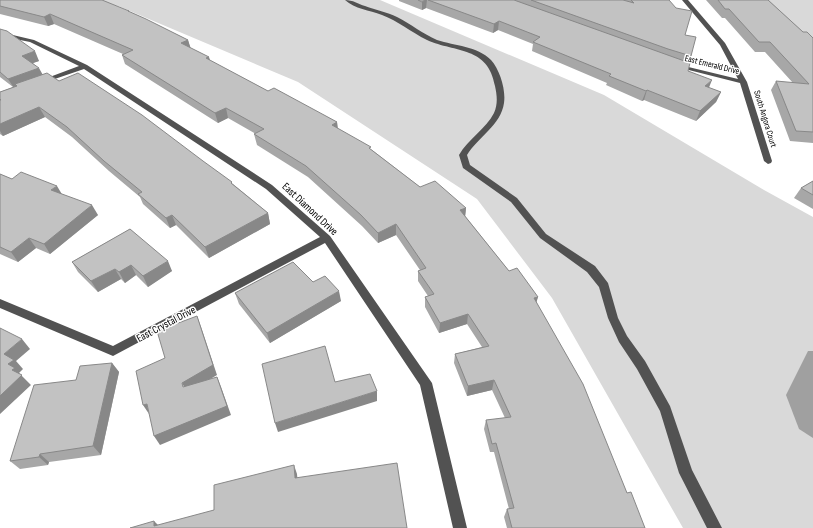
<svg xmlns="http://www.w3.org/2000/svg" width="813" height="528" font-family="'Sofia Sans Condensed',sans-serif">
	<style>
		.green { fill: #d9d9d9 }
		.water { fill: #a0a0a0 }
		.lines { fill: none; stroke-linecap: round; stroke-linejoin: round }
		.minor { fill: #525252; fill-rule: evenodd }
		.wall { fill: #a7a7a7 }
		.shaded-wall { fill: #888 }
		.building { fill: #c2c2c2; stroke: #888 }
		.labels { text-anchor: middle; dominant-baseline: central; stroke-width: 3; stroke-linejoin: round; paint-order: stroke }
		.far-street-label { font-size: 9px; fill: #000; stroke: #fff }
		.street-label { font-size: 11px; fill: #000; stroke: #fff }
	</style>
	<rect width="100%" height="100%" fill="#fff"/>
	<g class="green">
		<path d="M 85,0 L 380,0 L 604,95 L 764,190 L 813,217 L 813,528 L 683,528 L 552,298 L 477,199 L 298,82 L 118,6 Z"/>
		<path d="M 764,0 L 813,0 L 813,45 Z"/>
	</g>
	<path class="water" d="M 808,351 L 813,351 L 813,438 L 799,429 L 786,395 Z"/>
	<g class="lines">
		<g class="minor">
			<path d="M 345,0 C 353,0 358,4 365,6 C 376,10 387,12 397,17 C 411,24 423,34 437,40 C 455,46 477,46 491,60 C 500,70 506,90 504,103 C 501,125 478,137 467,155 L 470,165 L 517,198 L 546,234 L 595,266 L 608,283 L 618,318 L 627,336 L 645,361 L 670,406 L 692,470 L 722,528 L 707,528 L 679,473 L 660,411 L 637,369 L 619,342 L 608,318 L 599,287 L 587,272 L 540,238 L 511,202 L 463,168 L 459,155 C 468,139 486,129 494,113 C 498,104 497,95 495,86 C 488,46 456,53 427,40 C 411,32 398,21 382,15 C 369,10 355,9 345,0 Z"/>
			<path d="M 682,0 L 688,0 L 725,43 L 747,82 L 772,161 L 771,163 L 768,164 L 764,161 L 740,83 L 673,66 L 676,64 L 738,79 L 720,45 Z"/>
			<path d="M 0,32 L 34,40 L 87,65 L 272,185 L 330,236 L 432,383 L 467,528 L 453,528 L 420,385 L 325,243 L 113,356 L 0,308 L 0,299 L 113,346 L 320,237 L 266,189 L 84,69 L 43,83 L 39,83 L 39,81 L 79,66 L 30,42 L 0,36 Z"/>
		</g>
	</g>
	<g class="wall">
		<path d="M 0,0 L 130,12 L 188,40 L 190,48 L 210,61 L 268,91 L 337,122 L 338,129 L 372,150 L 420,187 L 466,208 L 465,216 L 509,271 L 538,297 L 536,302 L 627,493 L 645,528 L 507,528 L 504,517 L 507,509 L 509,509 L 494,452 L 490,452 L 484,429 L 486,420 L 505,418 L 492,390 L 467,396 L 454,363 L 455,354 L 482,347 L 467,324 L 439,333 L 425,307 L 425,297 L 428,296 L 418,281 L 418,271 L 420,270 L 396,235 L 378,243 L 362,226 L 308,177 L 257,145 L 254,134 L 256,134 L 228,118 L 218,123 L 125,64 L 122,55 L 123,54 L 54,24 L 48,26 L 0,14 Z"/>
		<path d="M 399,0 L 669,0 L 685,35 L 691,56 L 689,62 L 688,71 L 709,88 L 721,92 L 716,102 L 696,121 L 644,100 L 642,101 L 606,85 L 607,83 L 532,51 L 533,44 L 498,30 L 493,33 L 426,8 L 422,10 L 399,1 Z"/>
		<path d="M 706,0 L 768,0 L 803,32 L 813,38 L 813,144 L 813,143 L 790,141 L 771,90 L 776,81 L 793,83 L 765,52 L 755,52 L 725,18 L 722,18 Z"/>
		<path d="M 0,29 L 39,61 L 33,63 L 42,74 L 59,81 L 233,184 L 268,213 L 270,224 L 209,258 L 176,225 L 170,228 L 143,204 L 140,197 L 109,171 L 72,137 L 45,117 L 3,136 L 0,134 L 0,92 L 13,87 L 0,77 Z"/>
		<path d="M 0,174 L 12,179 L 61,194 L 98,215 L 50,254 L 36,248 L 18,262 L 0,254 Z"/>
		<path d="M 813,181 L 813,209 L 794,198 L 801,188 Z"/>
		<path d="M 130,229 L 172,271 L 148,287 L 136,275 L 125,283 L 121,279 L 98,292 L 78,272 L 72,262 Z"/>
		<path d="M 313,282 L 341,301 L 270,343 L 239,304 L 235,293 Z"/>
		<path d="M 112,363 L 119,372 L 101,455 L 49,462 L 48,465 L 20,469 L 10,461 L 76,380 Z"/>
	</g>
	<g class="shaded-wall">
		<path d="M 425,0 L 427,0 L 426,8 L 422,10 L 422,2 Z"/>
		<path d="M 50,14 L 54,24 L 48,26 L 44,17 Z"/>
		<path d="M 499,21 L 498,30 L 493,33 L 494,24 Z"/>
		<path d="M 188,40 L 191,49 L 181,43 Z"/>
		<path d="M 35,51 L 39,61 L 27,65 L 22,56 Z"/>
		<path d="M 209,57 L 212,66 L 206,58 Z"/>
		<path d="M 39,68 L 44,77 L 15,84 L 17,87 L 14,88 L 8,79 Z"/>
		<path d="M 712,80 L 708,90 L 705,86 Z"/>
		<path d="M 647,90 L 644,100 L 642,101 L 646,91 Z"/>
		<path d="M 721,92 L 716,102 L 696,121 L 700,111 Z"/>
		<path d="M 39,107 L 45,117 L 3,136 L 0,131 L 0,124 Z"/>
		<path d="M 226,108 L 228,118 L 218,123 L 215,113 Z"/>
		<path d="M 337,122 L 338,133 L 332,125 Z"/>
		<path d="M 57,186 L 63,196 L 51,190 Z"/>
		<path d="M 92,205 L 98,215 L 50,254 L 44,244 Z"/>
		<path d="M 466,208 L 465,218 L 460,210 Z"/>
		<path d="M 268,213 L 270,224 L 209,258 L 205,247 Z"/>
		<path d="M 172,215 L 176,225 L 170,228 L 166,218 Z"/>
		<path d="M 396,224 L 396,235 L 378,243 L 378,233 Z"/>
		<path d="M 29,238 L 36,248 L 18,262 L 11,252 Z"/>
		<path d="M 168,261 L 172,271 L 148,287 L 143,276 Z"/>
		<path d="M 131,265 L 136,275 L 125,283 L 119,272 Z"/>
		<path d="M 115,269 L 121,279 L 98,292 L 91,281 Z"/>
		<path d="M 339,291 L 341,301 L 270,343 L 267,333 Z"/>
		<path d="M 538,297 L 535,307 L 534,298 Z"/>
		<path d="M 468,314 L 467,324 L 439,333 L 440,323 Z"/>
		<path d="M 197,316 L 201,327 L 217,375 L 187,393 L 189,396 L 182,383 Z"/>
		<path d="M 22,339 L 30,349 L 16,361 L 23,369 L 19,373 L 31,385 L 0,414 L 0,396 L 12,370 L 8,364 L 4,354 Z"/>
		<path d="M 112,363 L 119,372 L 101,455 L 93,446 Z"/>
		<path d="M 217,377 L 221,387 L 231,415 L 160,445 L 154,436 Z"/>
		<path d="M 494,380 L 492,390 L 467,396 L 468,386 Z"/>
		<path d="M 377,391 L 377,401 L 278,432 L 275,423 Z"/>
		<path d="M 147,404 L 149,414 L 143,405 Z"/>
		<path d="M 40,454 L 49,462 L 48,465 L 39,457 Z"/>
		<path d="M 294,465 L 297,474 L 298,486 L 295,478 Z"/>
		<path d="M 154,521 L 161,528 L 154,526 Z"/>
	</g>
	<g class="building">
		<path d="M 0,0 L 102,0 L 129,11 L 128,11 L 146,19 L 188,40 L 181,43 L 209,57 L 206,58 L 268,91 L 274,88 L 337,122 L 332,125 L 371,147 L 369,148 L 420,187 L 435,181 L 466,208 L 460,210 L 509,271 L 517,268 L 538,297 L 534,298 L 583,384 L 627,493 L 631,492 L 645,528 L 512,528 L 507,509 L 514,508 L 496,443 L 492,444 L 486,420 L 511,417 L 494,380 L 468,386 L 455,354 L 489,346 L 468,314 L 440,323 L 425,297 L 434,294 L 418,271 L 426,268 L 396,224 L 378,233 L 361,215 L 306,166 L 254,134 L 264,129 L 226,108 L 215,113 L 122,55 L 133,50 L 50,14 L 44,17 L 0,6 Z"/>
		<path d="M 418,0 L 425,0 L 422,2 Z"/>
		<path d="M 428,0 L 514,0 L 690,63 L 688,71 L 712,80 L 705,86 L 721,92 L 700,111 L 647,90 L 646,91 L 609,76 L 611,74 L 533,42 L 540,37 L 499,21 L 494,24 Z"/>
		<path d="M 531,0 L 623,0 L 634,3 L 631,0 L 669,0 L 676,8 L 692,11 L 685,35 L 696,37 L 691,56 L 668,49 Z"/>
		<path d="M 718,0 L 768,0 L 803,32 L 807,32 L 813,38 L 813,132 L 796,131 L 776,81 L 809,84 L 770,42 L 759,42 L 729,9 L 725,9 Z"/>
		<path d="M 0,29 L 7,31 L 35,51 L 22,56 L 39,68 L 8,79 L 0,72 Z"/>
		<path d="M 47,73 L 59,81 L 78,73 L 142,115 L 203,161 L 232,182 L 231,183 L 268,213 L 205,247 L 172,215 L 166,218 L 138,194 L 142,192 L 104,161 L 67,127 L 39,107 L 0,124 L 0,100 L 1,100 L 0,99 L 0,92 L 17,86 L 15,84 Z"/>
		<path d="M 21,172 L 57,186 L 51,190 L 92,205 L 44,244 L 29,238 L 11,252 L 0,247 L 0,174 L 12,179 Z"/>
		<path d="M 813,181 L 813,195 L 801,188 Z"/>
		<path d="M 130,229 L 168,261 L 143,276 L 131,265 L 119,272 L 115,269 L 91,281 L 72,262 Z"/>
		<path d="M 293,262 L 313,282 L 325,276 L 339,291 L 267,333 L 235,293 Z"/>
		<path d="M 197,316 L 213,365 L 182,383 L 183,387 L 217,377 L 227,406 L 154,436 L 147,404 L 143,405 L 136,371 L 165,358 L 157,331 Z"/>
		<path d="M 0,328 L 22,339 L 4,354 L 14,360 L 8,364 L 15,368 L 12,370 L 22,375 L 0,396 Z"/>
		<path d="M 325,346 L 335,382 L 370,374 L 377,391 L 275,423 L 262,364 Z"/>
		<path d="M 112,363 L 93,446 L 40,454 L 39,457 L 10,461 L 34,385 L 76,380 L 80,366 Z"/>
		<path d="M 397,463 L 407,528 L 130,528 L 154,521 L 154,526 L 214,510 L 214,485 L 294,465 L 295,478 Z"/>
	</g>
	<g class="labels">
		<g class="far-street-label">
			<text transform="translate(712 65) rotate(14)">East Emerald Drive</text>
			<text transform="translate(765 119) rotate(73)">South Angora Court</text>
		</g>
		<g class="street-label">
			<text transform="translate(310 209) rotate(43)">East Diamond Drive</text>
			<text transform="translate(166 324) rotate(-28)">East Crystal Drive</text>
		</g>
	</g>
</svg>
